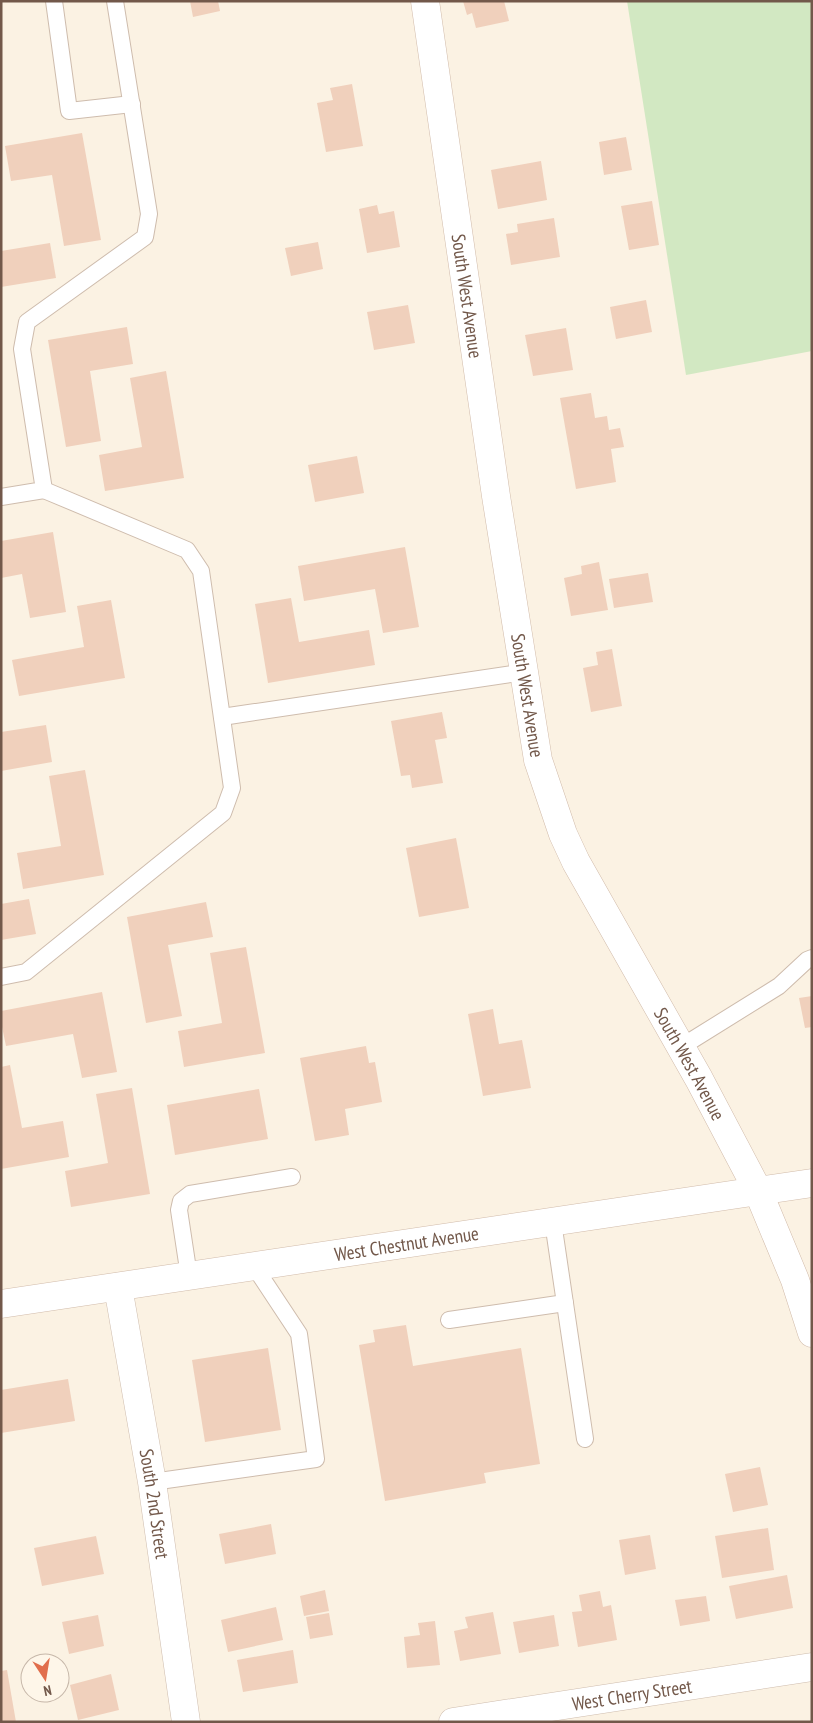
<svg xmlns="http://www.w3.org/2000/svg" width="813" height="1723" font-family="'PT Sans Narrow',sans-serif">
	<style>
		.green { fill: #d2e8c2 }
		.building { fill: #f0d0bc }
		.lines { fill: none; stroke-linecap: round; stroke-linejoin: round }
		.lane-casing { stroke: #cebcad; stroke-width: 18 }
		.street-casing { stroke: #cebcad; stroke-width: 29 }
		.secondary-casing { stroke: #d1bbaa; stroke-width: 29 }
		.lane { stroke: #fff; stroke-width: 16 }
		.street { stroke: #fff; stroke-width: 28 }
		.secondary { stroke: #fff; stroke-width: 28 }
		.labels { text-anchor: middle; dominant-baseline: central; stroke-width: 4; stroke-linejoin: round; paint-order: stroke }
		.street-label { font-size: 19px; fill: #72584a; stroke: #fef6e9 }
	</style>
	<rect width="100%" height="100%" fill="#fbf2e3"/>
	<path class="green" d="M 627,1 L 812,1 L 812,351 L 686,375 Z"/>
	<g class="building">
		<path d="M 190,1 L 218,1 L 220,11 L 193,17 Z"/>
		<path d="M 463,1 L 504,1 L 509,21 L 476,28 L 472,13 L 467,15 Z"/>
		<path d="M 352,84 L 363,146 L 326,152 L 317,103 L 333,100 L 330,88 Z"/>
		<path d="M 82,133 L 101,240 L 64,246 L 52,175 L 11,181 L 5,146 Z"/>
		<path d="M 626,137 L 632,170 L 604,175 L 599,142 Z"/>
		<path d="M 541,161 L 547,200 L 498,209 L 491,170 Z"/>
		<path d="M 652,201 L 659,245 L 629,250 L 621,206 Z"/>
		<path d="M 377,205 L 379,214 L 394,211 L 400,247 L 367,253 L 359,209 Z"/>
		<path d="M 554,218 L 560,257 L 511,265 L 506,234 L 518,232 L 517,224 Z"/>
		<path d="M 318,242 L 323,269 L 291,276 L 285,248 Z"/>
		<path d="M 50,243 L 56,278 L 1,287 L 1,251 Z"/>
		<path d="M 646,300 L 652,332 L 616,339 L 610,307 Z"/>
		<path d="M 408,305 L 415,343 L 374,350 L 367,312 Z"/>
		<path d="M 127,327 L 133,364 L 90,371 L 101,441 L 66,447 L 48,340 Z"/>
		<path d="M 566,328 L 573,370 L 533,376 L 525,335 Z"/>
		<path d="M 166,371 L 184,478 L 105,491 L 99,455 L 142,447 L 130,378 Z"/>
		<path d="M 591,393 L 595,418 L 607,416 L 609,430 L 620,428 L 624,447 L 611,449 L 616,482 L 576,489 L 560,398 Z"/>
		<path d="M 357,456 L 364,493 L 315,502 L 308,465 Z"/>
		<path d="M 53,532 L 66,612 L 30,618 L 22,574 L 1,578 L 1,541 Z"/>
		<path d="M 405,547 L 419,627 L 383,633 L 375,589 L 304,601 L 298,566 Z"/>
		<path d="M 599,562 L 608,610 L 571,616 L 564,578 L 582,574 L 581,566 Z"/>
		<path d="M 648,573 L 653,602 L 614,608 L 609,579 Z"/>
		<path d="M 291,598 L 299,642 L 369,630 L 375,665 L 268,683 L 255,604 Z"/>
		<path d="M 111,600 L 125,678 L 19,696 L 12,660 L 84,647 L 77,606 Z"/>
		<path d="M 612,649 L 622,706 L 591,712 L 583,668 L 598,665 L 596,652 Z"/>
		<path d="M 442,712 L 447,738 L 435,740 L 443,783 L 412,788 L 410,775 L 401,776 L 391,721 Z"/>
		<path d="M 46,725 L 52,762 L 1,771 L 1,732 Z"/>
		<path d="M 85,770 L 104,875 L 23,889 L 17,853 L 61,846 L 49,776 Z"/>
		<path d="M 456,838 L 469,908 L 419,917 L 406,848 Z"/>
		<path d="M 29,899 L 36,934 L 1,940 L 1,904 Z"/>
		<path d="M 206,902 L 213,937 L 168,945 L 182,1016 L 146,1023 L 127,917 Z"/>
		<path d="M 246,947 L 265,1053 L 184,1067 L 178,1031 L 222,1023 L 210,953 Z"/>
		<path d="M 102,992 L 117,1072 L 82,1078 L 73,1034 L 6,1046 L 1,1022 L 1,1011 Z"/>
		<path d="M 812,996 L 812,1027 L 805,1028 L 799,998 Z"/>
		<path d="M 493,1009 L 499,1044 L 522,1040 L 531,1088 L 483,1096 L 468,1014 Z"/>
		<path d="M 366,1046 L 369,1063 L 375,1062 L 382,1102 L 345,1109 L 349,1135 L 315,1141 L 300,1058 Z"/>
		<path d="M 10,1065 L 22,1128 L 63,1121 L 69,1157 L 1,1169 L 1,1067 Z"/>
		<path d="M 132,1088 L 150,1194 L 71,1207 L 65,1171 L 108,1163 L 96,1094 Z"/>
		<path d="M 259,1089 L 268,1139 L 175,1155 L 167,1105 Z"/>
		<path d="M 406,1325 L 413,1366 L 521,1348 L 540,1464 L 484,1473 L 486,1483 L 385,1501 L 359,1345 L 375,1342 L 373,1330 Z"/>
		<path d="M 268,1348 L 281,1430 L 205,1442 L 192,1360 Z"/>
		<path d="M 68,1379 L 75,1421 L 1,1433 L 1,1390 Z"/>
		<path d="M 760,1467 L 768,1505 L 733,1512 L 725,1474 Z"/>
		<path d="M 271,1524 L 276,1554 L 225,1564 L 219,1534 Z"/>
		<path d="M 768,1528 L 774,1570 L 722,1578 L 715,1536 Z"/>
		<path d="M 650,1535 L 656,1569 L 625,1575 L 619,1540 Z"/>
		<path d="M 96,1536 L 104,1574 L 42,1586 L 34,1548 Z"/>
		<path d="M 787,1575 L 793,1608 L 736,1619 L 729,1586 Z"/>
		<path d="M 325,1590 L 329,1611 L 304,1616 L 300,1596 Z"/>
		<path d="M 600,1591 L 603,1607 L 611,1605 L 617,1640 L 578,1647 L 572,1612 L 582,1611 L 579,1595 Z"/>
		<path d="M 706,1596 L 710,1621 L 680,1626 L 675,1600 Z"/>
		<path d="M 276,1607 L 283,1640 L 228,1652 L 221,1620 Z"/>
		<path d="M 493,1612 L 501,1654 L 460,1661 L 454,1631 L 468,1628 L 465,1617 Z"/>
		<path d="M 329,1613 L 333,1635 L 310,1639 L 306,1617 Z"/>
		<path d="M 98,1615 L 104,1646 L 69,1654 L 62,1622 Z"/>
		<path d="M 554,1615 L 559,1646 L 519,1653 L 513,1622 Z"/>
		<path d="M 435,1621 L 440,1665 L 407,1668 L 404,1637 L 420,1635 L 418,1623 Z"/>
		<path d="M 293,1650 L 298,1683 L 243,1692 L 237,1660 Z"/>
		<path d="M 7,1670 L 16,1722 L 1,1722 L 1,1671 Z"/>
		<path d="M 111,1674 L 119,1710 L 78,1720 L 70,1685 Z"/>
	</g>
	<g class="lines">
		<g class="lane-casing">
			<g id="lane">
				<path d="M 54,1 L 69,111 L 132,104"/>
				<path d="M 1,497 L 44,490 L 22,349 L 27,322 L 145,237 L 149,214 L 115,1"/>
				<path d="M 222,717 L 525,672"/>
				<path d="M 1,977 L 26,972 L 223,813 L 232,788 L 201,571 L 187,550 L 44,490"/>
				<path d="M 681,1047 L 779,986 L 807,960 L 812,958"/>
				<path d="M 553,1222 L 585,1439"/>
				<path d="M 189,1276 L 179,1210 L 181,1201 L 190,1194 L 292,1177"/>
				<path d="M 449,1320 L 565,1303"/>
				<path d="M 152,1482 L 316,1459 L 299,1334 L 254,1266"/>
			</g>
		</g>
		<g class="street-casing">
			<g id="street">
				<path id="s1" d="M 118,1287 L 152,1482 L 186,1722"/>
				<path id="s2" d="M 453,1722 L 812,1667"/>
			</g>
		</g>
		<g class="secondary-casing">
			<g id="secondary">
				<path id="s3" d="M 425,1 L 496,496 L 538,760 L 563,834 L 576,862 L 699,1079 L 758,1191 L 795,1280 L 812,1333"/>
				<path id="s4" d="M 1,1304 L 812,1183"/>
			</g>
		</g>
		<use href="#lane" class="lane"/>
		<use href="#street" class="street"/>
		<use href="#secondary" class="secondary"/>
	</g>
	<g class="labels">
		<g class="street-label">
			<text stroke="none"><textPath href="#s3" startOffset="298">South West Avenue</textPath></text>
			<text stroke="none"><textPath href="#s3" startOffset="702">South West Avenue</textPath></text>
			<text stroke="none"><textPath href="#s3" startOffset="1108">South West Avenue</textPath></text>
			<text stroke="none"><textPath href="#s4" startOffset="410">West Chestnut Avenue</textPath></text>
			<text stroke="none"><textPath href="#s1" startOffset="220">South 2nd Street</textPath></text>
			<text stroke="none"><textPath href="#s2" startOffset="181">West Cherry Street</textPath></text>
		</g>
	</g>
	<rect width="813" height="1723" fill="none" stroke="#72584a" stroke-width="5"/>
	<g transform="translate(45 1678) rotate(168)"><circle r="24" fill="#fef6e9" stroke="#c6b7a9"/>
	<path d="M0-4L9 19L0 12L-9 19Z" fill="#e16e4c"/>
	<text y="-8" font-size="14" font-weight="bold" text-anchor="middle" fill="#72584a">N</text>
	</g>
</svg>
